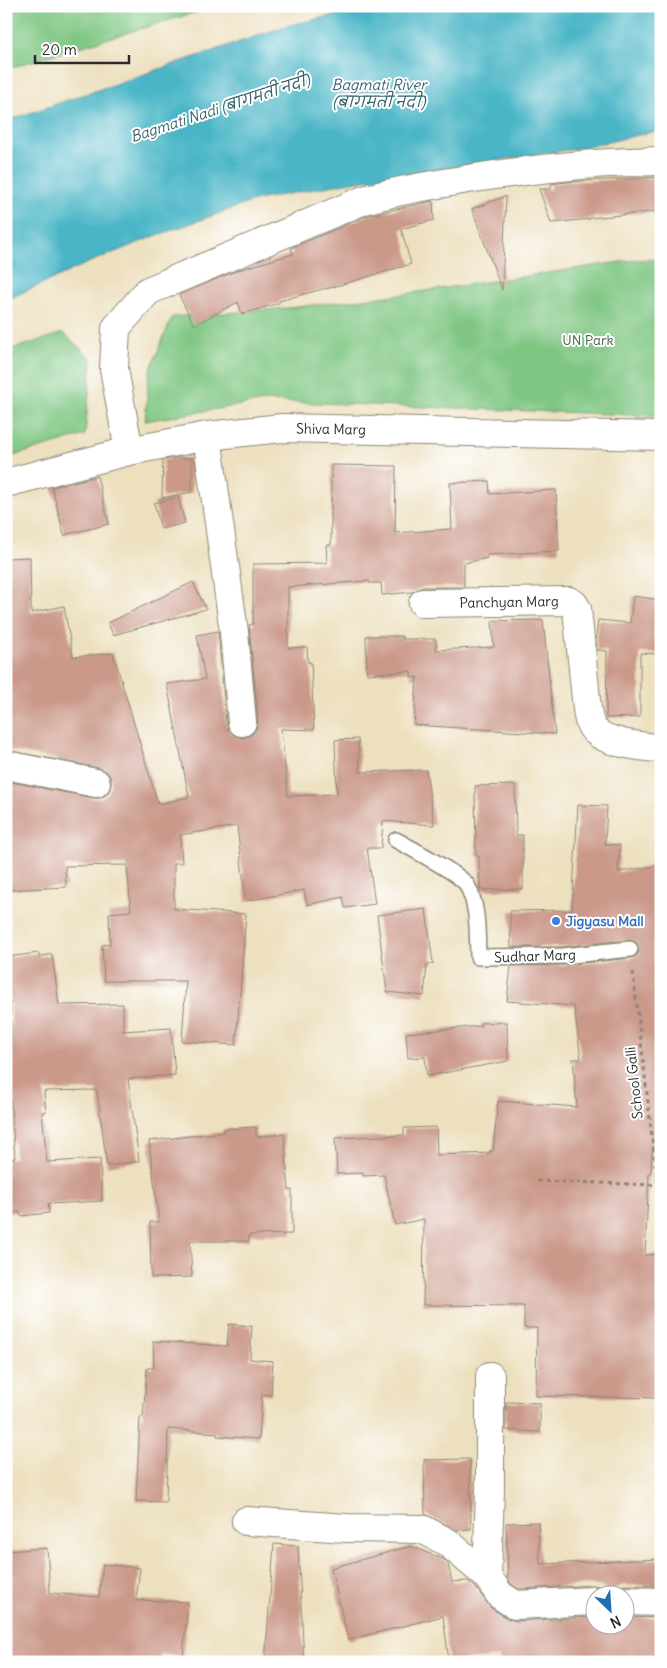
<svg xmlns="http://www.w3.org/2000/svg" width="667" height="1668" font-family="Delius,'Playpen Sans Deva',sans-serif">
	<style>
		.green { fill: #7ec682; stroke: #547856 }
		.water { fill: #49b5c6; stroke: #3a7078 }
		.building { fill: #cb998a }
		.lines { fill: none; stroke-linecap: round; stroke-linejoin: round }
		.lane-casing { stroke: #8c8675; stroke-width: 18 }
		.street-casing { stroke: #8c8675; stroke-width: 30 }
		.path { stroke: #8c8675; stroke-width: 3; stroke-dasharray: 4 4; stroke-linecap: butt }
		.lane { stroke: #fff; stroke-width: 15 }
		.street { stroke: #fff; stroke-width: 28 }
		.shop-dot { fill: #3f7fe0; stroke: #fff; stroke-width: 2 }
		.labels { text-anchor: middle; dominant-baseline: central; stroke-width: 4; stroke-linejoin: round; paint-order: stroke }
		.park-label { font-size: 14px; fill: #486149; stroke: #fff }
		.street-label { font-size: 14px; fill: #2b2b2b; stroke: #fff }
		.shop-label { font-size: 14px; font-weight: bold; fill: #366cbe; stroke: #fff; text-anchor: start }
		.water-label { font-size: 15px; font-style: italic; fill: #376269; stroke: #fff }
	</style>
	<rect width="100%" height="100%" fill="#fff"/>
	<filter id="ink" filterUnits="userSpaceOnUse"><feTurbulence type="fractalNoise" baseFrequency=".02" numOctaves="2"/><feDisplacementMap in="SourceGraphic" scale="10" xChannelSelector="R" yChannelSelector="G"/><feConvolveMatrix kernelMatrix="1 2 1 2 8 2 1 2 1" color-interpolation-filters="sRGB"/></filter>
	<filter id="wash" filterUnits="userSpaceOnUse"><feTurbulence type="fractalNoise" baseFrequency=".0096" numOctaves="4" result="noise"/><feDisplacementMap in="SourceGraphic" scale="20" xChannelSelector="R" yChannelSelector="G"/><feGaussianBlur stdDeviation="1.12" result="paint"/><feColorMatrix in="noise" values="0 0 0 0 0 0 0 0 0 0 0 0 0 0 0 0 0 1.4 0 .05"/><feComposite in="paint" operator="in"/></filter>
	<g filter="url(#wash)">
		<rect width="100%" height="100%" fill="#ede0bf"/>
		<g class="green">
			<path d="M 6,6 L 217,6 L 6,69 Z"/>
			<path d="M 661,259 L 661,416 L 265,401 L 145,421 L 149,373 L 172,317 L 288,308 L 405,294 L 634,260 Z"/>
			<path d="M 63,333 L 92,359 L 85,435 L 6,458 L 6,351 Z"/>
		</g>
		<path class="water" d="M 374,6 L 661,6 L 661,130 L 581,148 L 351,182 L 257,200 L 155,236 L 90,262 L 6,300 L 6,121 L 286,26 Z"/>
		<g id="blocks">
			<g class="building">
				<path d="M 661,177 L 661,211 L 590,218 L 590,219 L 551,223 L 539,189 L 551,189 L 551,184 L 566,182 Z"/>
				<path d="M 506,196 L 502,290 L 472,209 Z"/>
				<path d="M 433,201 L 434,220 L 401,229 L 411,264 L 326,289 L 326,288 L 279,301 L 279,303 L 242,314 L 238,302 L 194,325 L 179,295 L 238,270 L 293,254 L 291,248 L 369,215 Z"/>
				<path d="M 178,458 L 192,458 L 192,492 L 162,498 L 163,460 Z"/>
				<path d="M 331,465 L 396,466 L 395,533 L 452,529 L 450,483 L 489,481 L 490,494 L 556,490 L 559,551 L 487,555 L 487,558 L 464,563 L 464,587 L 423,587 L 412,592 L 382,595 L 381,583 L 369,583 L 369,581 L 288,587 L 288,648 L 307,647 L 308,663 L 311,662 L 314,730 L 281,729 L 288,796 L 337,794 L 335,740 L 358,739 L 360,772 L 426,770 L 434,825 L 383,821 L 381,848 L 367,848 L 375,904 L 345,908 L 343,897 L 307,905 L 304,890 L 246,901 L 237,826 L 180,835 L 182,863 L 174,863 L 174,909 L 246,914 L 236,1045 L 182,1041 L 186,981 L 104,981 L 102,945 L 110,944 L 109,913 L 131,911 L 127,865 L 65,866 L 66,887 L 6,890 L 6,781 L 93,798 L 101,798 L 107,794 L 111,786 L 111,778 L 107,772 L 99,768 L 6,750 L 6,558 L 30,557 L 31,613 L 64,606 L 73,657 L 113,653 L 158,804 L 189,797 L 167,684 L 205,679 L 197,635 L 218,631 L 226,723 L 229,731 L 235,736 L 243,738 L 251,735 L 256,729 L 258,721 L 249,625 L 253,624 L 253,564 L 327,563 L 326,545 L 331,545 Z"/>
				<path d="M 97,476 L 109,524 L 64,535 L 52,487 Z"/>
				<path d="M 178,497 L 185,523 L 161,529 L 154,503 Z"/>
				<path d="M 193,582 L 206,609 L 113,635 L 108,623 Z"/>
				<path d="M 633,596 L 661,600 L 661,654 L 640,653 L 640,717 L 606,718 L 607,651 L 597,650 L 596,640 L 598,620 L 630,623 Z"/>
				<path d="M 543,620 L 555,734 L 414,725 L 417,677 L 411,678 L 411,671 L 367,674 L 366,636 L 402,636 L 402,639 L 436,639 L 436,650 L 494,647 L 492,621 Z"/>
				<path d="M 515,785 L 516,835 L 523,835 L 523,889 L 480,890 L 479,856 L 476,856 L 475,786 Z"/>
				<path d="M 578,805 L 607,806 L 605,844 L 620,845 L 618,872 L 661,865 L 661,1149 L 652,1151 L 651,1173 L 649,1173 L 645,1255 L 661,1254 L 661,1398 L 536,1396 L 537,1328 L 524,1328 L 524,1306 L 423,1305 L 424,1219 L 395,1225 L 384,1175 L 363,1176 L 363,1173 L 337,1174 L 335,1138 L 404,1135 L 404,1128 L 436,1127 L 437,1155 L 490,1153 L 490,1151 L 493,1151 L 498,1101 L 577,1107 L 573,1059 L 581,1059 L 574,1006 L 507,1001 L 511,966 L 563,965 L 631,958 L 636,956 L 639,952 L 637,943 L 630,940 L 561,947 L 511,947 L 510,911 L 572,910 Z"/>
				<path d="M 426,909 L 433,964 L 427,965 L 424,996 L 387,992 L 377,915 Z"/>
				<path d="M 39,953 L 39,957 L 52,954 L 59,1005 L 123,1004 L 123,1031 L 171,1028 L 175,1075 L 128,1079 L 139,1161 L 107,1166 L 97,1090 L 44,1091 L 46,1112 L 42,1112 L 47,1162 L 100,1159 L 102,1201 L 48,1204 L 49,1213 L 21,1216 L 20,1212 L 6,1213 L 6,1159 L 15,1158 L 7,1055 L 11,1055 L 11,1003 L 6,1003 L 6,957 Z"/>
				<path d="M 507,1022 L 508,1061 L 427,1076 L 425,1057 L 408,1058 L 406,1033 L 481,1026 L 480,1023 Z"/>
				<path d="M 256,1127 L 256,1137 L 284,1134 L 289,1190 L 292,1190 L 292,1234 L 249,1235 L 249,1241 L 190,1241 L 192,1277 L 151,1278 L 150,1222 L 159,1222 L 149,1141 L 223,1132 L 223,1129 Z"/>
				<path d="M 229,1324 L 252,1326 L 250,1359 L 273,1361 L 271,1395 L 262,1394 L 259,1439 L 217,1436 L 217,1433 L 168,1429 L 166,1502 L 136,1501 L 140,1417 L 143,1417 L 147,1368 L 154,1368 L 153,1341 L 227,1346 Z"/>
				<path d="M 506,1402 L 540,1403 L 540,1432 L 506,1430 Z"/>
				<path d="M 470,1459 L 471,1529 L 456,1530 L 425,1514 L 424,1460 Z"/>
				<path d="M 538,1522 L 540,1564 L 661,1559 L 661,1586 L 624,1585 L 616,1588 L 610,1596 L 602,1587 L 593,1585 L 519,1589 L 511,1584 L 507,1577 L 508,1577 L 506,1523 Z"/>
				<path d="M 274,1544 L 298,1546 L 304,1662 L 265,1662 Z"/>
				<path d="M 411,1546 L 445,1560 L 448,1564 L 452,1582 L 468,1581 L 475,1587 L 491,1608 L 507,1618 L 516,1621 L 594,1617 L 594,1626 L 624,1626 L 624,1617 L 661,1618 L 661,1662 L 500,1662 L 499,1657 L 449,1662 L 443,1616 L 348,1640 L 331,1568 Z"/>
				<path d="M 47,1548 L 50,1593 L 99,1597 L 103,1564 L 140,1568 L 136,1600 L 188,1602 L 183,1656 L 160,1654 L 161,1662 L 6,1662 L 8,1624 L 6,1624 L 6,1551 Z"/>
			</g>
		</g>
	</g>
	<g filter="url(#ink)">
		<use href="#blocks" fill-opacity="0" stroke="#8c8675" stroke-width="1"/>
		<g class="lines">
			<g class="lane-casing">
				<path id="lane" d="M 396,840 C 409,847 461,875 467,885 C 479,908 477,933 478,957 L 562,956 L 630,949"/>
			</g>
			<g class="street-casing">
				<g id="street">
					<path d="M 207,436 L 234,632 L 242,722"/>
					<path d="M 129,451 L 114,369 L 116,328 L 148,291 L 364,200 C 398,190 433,185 468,179 C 532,169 596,162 661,161"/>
					<path d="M 6,483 L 129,451 L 207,436 L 282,428 L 661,436"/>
					<path d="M 423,603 L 569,601 L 574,604 L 577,609 L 587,709 C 588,717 589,725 595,731 C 609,744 642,746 661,749"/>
					<path d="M 6,765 L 96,783"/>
					<path d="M 490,1376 L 490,1490 L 487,1576 L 500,1595 L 515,1605 L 594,1601"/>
					<path d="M 246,1521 L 346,1528 L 422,1529 L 447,1542 L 487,1576"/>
					<path d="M 624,1601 L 661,1602"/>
				</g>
			</g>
			<g class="path">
				<path d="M 633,972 L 661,1215"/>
				<path d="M 537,1181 L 657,1185"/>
			</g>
			<use href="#lane" class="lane"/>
			<use href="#street" class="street"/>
		</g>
	</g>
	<circle class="shop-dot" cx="556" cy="921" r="5"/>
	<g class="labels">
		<g class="park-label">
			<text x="588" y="340">UN Park</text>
		</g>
		<g class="street-label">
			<text transform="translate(331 429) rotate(1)">Shiva Marg</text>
			<text transform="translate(509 602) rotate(-1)">Panchyan Marg</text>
			<text transform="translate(535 956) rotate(-2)">Sudhar Marg</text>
			<text transform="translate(634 1083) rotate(-96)">School Galli</text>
		</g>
		<g class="shop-label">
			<text x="566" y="921">Jigyasu Mall</text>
		</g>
		<g class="water-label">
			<text x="379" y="84">Bagmati River<tspan x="379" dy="17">(बागमती नदी)</tspan></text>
			<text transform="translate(220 108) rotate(-18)">Bagmati Nadi (बागमती नदी)</text>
		</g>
	</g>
	<rect width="667" height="1668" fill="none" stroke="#fff" stroke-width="25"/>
	<g transform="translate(610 1610) rotate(155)"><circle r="24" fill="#ffffff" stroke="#aaaaaa"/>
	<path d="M0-4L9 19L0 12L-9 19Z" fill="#1f6fb2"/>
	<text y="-8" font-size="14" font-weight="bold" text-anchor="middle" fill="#2b2b2b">N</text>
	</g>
	<path d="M35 55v8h94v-8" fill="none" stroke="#2b2b2b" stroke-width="2.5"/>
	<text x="42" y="55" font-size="15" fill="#2b2b2b" stroke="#ffffff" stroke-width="4" paint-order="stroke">20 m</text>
</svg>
